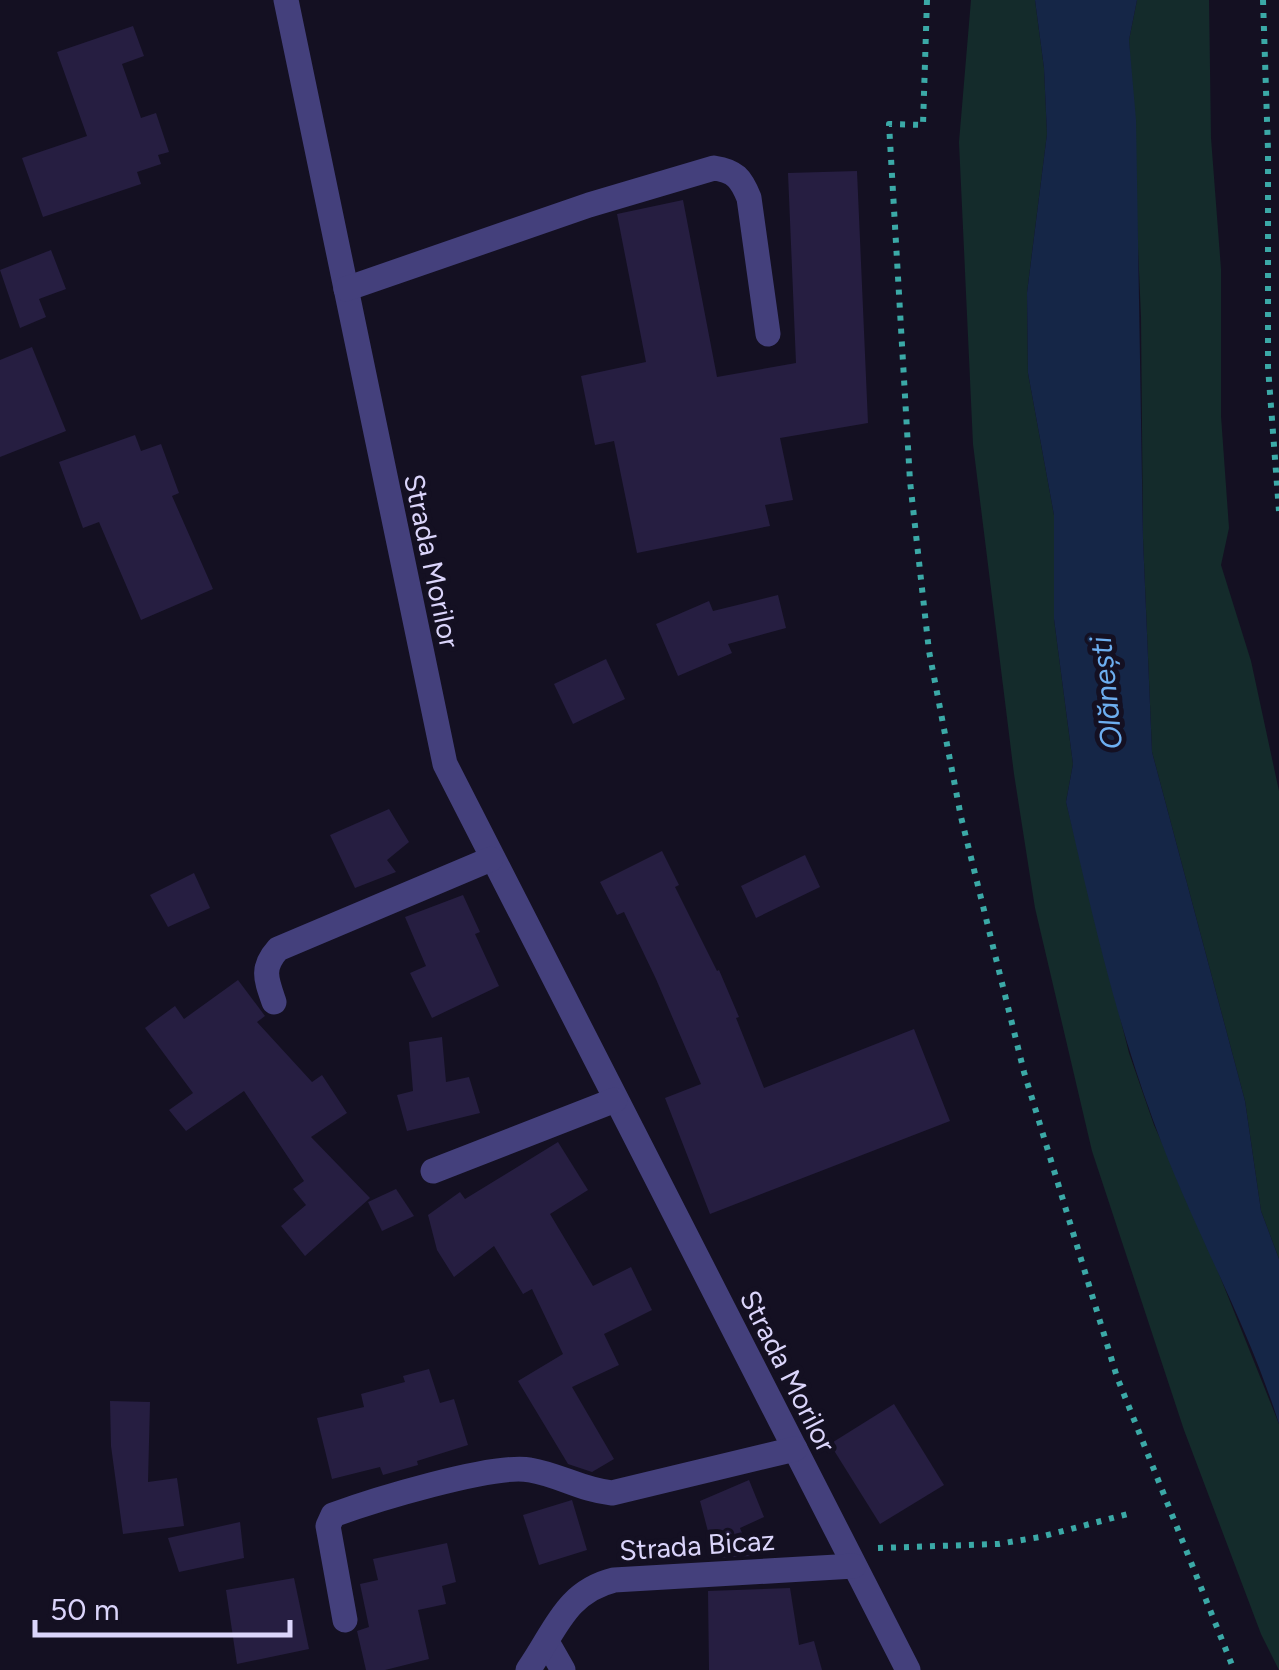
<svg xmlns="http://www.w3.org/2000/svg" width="1279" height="1670" font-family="Figtree,sans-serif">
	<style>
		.green { fill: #142b2b }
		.water { fill: #152647 }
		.building { fill: #261e41 }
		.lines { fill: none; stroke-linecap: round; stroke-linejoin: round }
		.path { stroke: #3ba9a7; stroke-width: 6; stroke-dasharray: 5 8; stroke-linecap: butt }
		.minor { stroke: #44407c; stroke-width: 25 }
		.labels { text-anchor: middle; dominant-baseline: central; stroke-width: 10; stroke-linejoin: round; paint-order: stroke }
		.street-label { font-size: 28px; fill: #dbd5fb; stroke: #141022 }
		.water-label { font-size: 30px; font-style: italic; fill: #6daef0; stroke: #141022 }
	</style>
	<rect width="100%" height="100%" fill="#141022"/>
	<g class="green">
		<path d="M 971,0 L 1035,0 L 1044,68 L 1047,134 L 1027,293 L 1028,373 L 1054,515 L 1054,619 L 1073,764 L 1066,802 L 1129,1053 L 1154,1125 L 1205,1239 L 1279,1424 L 1279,1670 L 1261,1634 L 1184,1430 L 1092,1151 L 1035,908 L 1014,774 L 973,444 L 959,142 Z"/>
		<path d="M 1137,0 L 1209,0 L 1211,138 L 1221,269 L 1221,416 L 1229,528 L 1221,565 L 1251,661 L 1279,791 L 1279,1259 L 1261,1211 L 1245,1101 L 1152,752 L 1143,539 L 1141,317 L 1129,40 Z"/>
	</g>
	<path class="water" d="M 1035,0 L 1137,0 L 1129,40 L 1136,120 L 1143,539 L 1152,752 L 1245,1101 L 1261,1211 L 1279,1259 L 1279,1424 C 1246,1319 1190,1223 1153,1120 C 1115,1017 1091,909 1066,802 L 1073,764 L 1054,619 L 1054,515 L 1028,373 L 1027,293 L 1047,134 L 1044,68 Z"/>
	<g class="building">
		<path d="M 133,26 L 144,56 L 122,64 L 141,118 L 156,113 L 169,152 L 158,155 L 161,164 L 137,172 L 141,184 L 43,217 L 22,158 L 87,136 L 57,52 Z"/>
		<path d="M 857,171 L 868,423 L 780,438 L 793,500 L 765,505 L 770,526 L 637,553 L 614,441 L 595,445 L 581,376 L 646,362 L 617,214 L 683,200 L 717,377 L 796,363 L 788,173 Z"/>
		<path d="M 51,250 L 66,289 L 39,299 L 46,317 L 20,328 L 0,270 Z"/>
		<path d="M 32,347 L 66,431 L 0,457 L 0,360 Z"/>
		<path d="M 135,435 L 141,451 L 161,444 L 179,493 L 172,496 L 213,589 L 141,620 L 99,522 L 83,528 L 59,462 Z"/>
		<path d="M 778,595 L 786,628 L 728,644 L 732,653 L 678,676 L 656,624 L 709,601 L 713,611 Z"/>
		<path d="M 606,659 L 625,699 L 573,724 L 554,684 Z"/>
		<path d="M 389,809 L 409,842 L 387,860 L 396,872 L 355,888 L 330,835 Z"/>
		<path d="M 662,851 L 679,885 L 675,887 L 717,971 L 719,970 L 739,1017 L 736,1018 L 764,1088 L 914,1029 L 950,1121 L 710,1214 L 665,1098 L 701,1084 L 656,979 L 624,912 L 617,915 L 600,882 Z"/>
		<path d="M 805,855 L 820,887 L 756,918 L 741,886 Z"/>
		<path d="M 194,873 L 210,908 L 168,927 L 150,895 Z"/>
		<path d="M 463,895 L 480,932 L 475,934 L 499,986 L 432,1018 L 410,973 L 426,966 L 405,917 Z"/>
		<path d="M 238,980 L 265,1016 L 257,1022 L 312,1082 L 322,1075 L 347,1113 L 311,1137 L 370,1198 L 305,1256 L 281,1226 L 306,1205 L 293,1189 L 304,1181 L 244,1091 L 186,1131 L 169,1110 L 193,1093 L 145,1028 L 175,1006 L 184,1019 Z"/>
		<path d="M 442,1037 L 446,1082 L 469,1077 L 480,1113 L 407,1131 L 397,1095 L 413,1091 L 409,1042 Z"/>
		<path d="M 558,1142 L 588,1190 L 550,1214 L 593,1286 L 631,1267 L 652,1310 L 604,1334 L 619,1365 L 572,1387 L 614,1459 L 592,1472 L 568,1464 L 518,1381 L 563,1354 L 532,1289 L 523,1294 L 494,1246 L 454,1277 L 437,1250 L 428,1215 L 460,1192 L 465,1199 Z"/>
		<path d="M 396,1189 L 414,1216 L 382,1231 L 368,1202 Z"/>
		<path d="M 429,1369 L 440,1403 L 454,1399 L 468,1445 L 417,1461 L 418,1465 L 383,1475 L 380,1467 L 332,1479 L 317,1418 L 364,1407 L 361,1394 L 405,1382 L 403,1376 Z"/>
		<path d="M 110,1401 L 150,1402 L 148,1482 L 177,1478 L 184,1526 L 123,1534 L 111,1446 Z"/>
		<path d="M 894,1404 L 944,1485 L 880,1524 L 830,1444 Z"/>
		<path d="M 749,1480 L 764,1517 L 740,1528 L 751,1556 L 715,1558 L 700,1501 Z"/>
		<path d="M 572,1500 L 587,1550 L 539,1565 L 523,1515 Z"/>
		<path d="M 240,1522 L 244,1558 L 179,1572 L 168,1538 Z"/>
		<path d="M 447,1543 L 456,1582 L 442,1586 L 446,1604 L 418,1610 L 429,1659 L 385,1670 L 366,1670 L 357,1631 L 369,1627 L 360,1584 L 378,1580 L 373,1559 Z"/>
		<path d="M 294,1578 L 309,1649 L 237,1664 L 226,1590 Z"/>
		<path d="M 790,1588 L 799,1645 L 814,1641 L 822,1670 L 709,1670 L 708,1591 Z"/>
	</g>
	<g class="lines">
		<g class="path">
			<path d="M 927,0 L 923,125 L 889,124 L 910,481 L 929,651 L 961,817 L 1024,1072 L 1117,1377 L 1234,1670"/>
			<path d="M 1263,0 L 1268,150 L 1268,367 L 1279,511"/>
			<path d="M 878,1548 L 998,1544 L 1040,1537 L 1128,1514"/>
		</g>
		<g class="minor">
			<path d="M 286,0 L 445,764 L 908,1670"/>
			<path d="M 346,289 L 589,205 L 714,168 C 735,171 741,178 749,198 L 768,334"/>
			<path d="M 274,1002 C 266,979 261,968 278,949 L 491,859"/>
			<path d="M 433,1171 L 615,1100"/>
			<path d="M 345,1620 L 328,1526 L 333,1515 C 371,1501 494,1463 530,1470 C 560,1475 581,1490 612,1493 L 795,1449"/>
			<path d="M 547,1642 L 563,1670"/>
			<path d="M 528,1670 C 555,1632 565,1592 614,1580 L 854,1566"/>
		</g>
	</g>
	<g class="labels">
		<g class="street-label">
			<text transform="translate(432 561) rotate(78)">Strada Morilor</text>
			<text transform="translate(788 1371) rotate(63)">Strada Morilor</text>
			<text transform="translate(697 1545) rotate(-4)">Strada Bicaz</text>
		</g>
		<g class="water-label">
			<text transform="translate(1106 693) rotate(-96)">Olănești</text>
		</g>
	</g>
	<path d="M35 1620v15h255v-15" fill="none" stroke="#dbd5fb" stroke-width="5"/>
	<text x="50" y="1620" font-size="30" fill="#dbd5fb" stroke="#141022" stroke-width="8" paint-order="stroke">50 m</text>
</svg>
